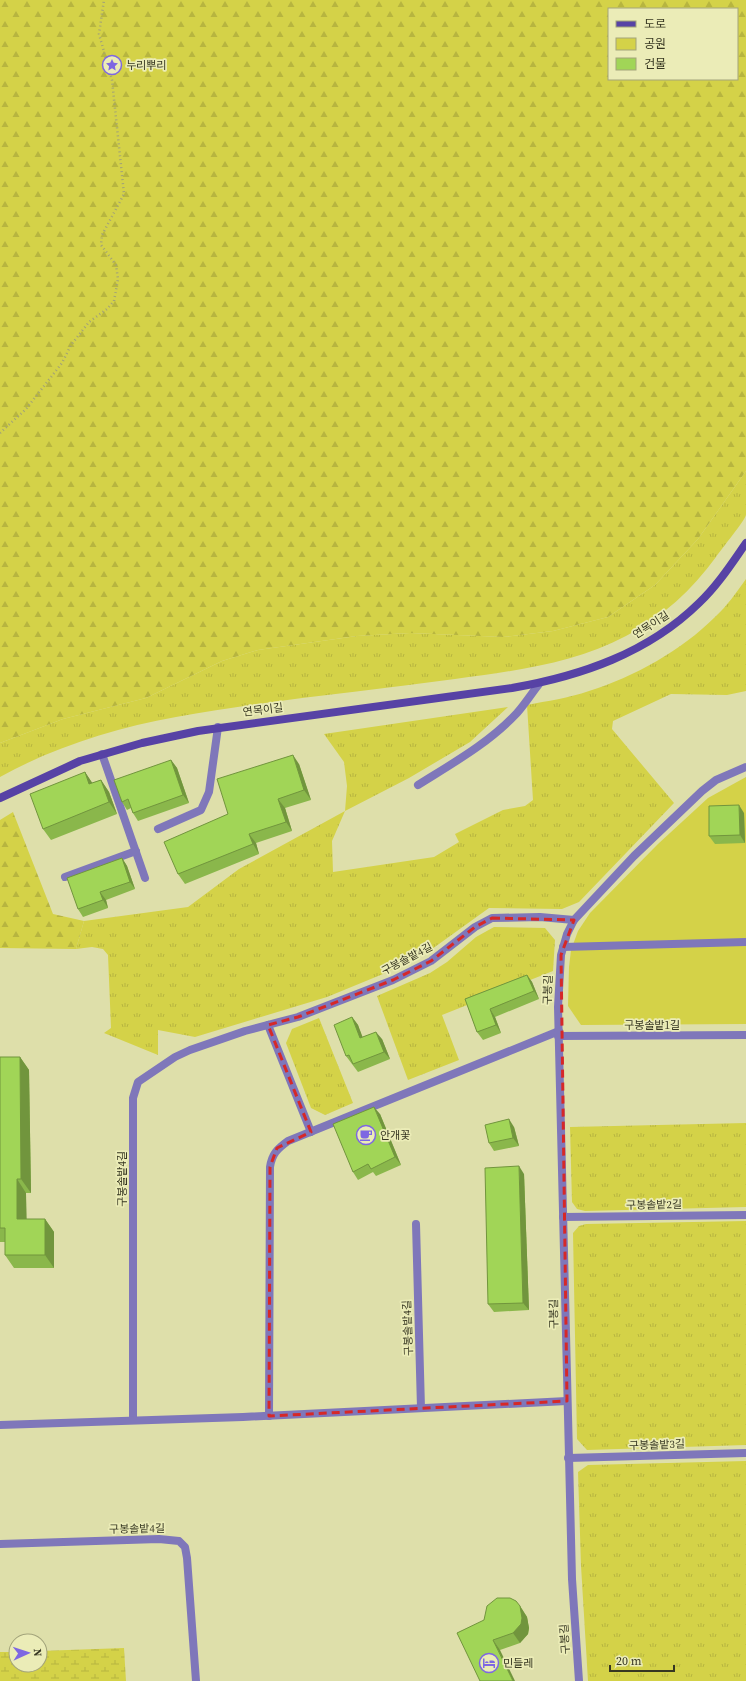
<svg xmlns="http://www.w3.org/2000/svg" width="746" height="1681" font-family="'Source Serif 4','Noto Sans KR',serif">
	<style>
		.grass { fill: url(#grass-tufts) }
		.forest { fill: url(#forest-firs); fill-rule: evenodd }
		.wetland { fill: url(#wetland-marsh) }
		.park { fill: #d4d248 }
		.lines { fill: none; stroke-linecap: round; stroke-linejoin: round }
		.path { stroke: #a1a178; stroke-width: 2.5; stroke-dasharray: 1 3; stroke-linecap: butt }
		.lane { stroke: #7f77ba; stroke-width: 8 }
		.street { stroke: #7f77ba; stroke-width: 8 }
		.secondary { stroke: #5742a5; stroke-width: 8 }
		.wall { fill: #8ab74b }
		.shaded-wall { fill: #71953d }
		.building { fill: #a1d557; stroke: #71953d }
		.marked { fill: none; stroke: #d62828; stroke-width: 3; stroke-dasharray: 8 5; stroke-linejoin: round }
		.labels { text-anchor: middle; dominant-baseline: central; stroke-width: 3.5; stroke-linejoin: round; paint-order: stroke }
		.poi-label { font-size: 11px; fill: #373722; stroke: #ebecb7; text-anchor: start }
		.street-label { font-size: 11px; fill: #373722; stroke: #ebecb7 }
	</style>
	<defs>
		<pattern id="grass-tufts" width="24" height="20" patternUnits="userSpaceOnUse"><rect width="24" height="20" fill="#d4d248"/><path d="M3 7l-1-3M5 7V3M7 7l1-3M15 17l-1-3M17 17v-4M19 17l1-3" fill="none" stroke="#b7b53f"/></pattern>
		<pattern id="forest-firs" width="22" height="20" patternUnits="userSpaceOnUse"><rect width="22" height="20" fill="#d4d248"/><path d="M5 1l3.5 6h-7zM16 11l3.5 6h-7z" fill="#b7b53f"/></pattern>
		<pattern id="wetland-marsh" width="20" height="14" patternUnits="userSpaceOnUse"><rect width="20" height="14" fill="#d4d248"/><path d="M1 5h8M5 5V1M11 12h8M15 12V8" fill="none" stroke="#b7b53f"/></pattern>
	</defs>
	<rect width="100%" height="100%" fill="#dedfaa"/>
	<g class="grass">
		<path d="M 746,471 C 746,485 746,502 746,515 C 744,522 722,548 716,557 C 692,590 663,617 626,636 C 574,664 513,671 455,679 C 362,692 268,700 176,717 C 115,728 54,747 0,777 L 0,743 L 63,719 L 146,698 L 222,661 L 258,650 L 357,636 L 410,633 L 503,637 L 553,631 L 608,617 L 655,585 L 698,539 Z"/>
		<path d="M 746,579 L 746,691 L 727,695 L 671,694 L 613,721 L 612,729 L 674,803 L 579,902 L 562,909 L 489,908 L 432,949 L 383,974 L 327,997 L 195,1037 L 158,1030 L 158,1055 L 104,1033 L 111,1028 L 108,955 L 103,949 L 92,947 L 76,949 L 84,921 L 188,907 L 239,869 L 345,811 L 347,786 L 344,762 L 324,734 L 508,707 L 470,742 L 409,778 L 345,811 L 332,841 L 333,872 L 434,857 L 459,842 L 455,834 L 503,810 L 525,806 L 533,800 L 527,705 C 547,701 569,698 589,691 C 634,677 682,650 715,617 C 727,606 736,593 746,579 Z"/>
		<path d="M 494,927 L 545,928 L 555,940 L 553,971 L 442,1015 L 459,1060 L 408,1080 L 377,996 L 430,973 L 447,962 L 476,937 Z"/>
		<path d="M 319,1018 L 353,1103 L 325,1115 L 311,1108 L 286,1043 L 292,1029 Z"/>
		<path d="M 746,1123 L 746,1207 L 585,1211 L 577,1209 L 572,1202 L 570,1127 Z"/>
		<path d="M 746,1221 L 746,1445 L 587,1450 L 577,1439 L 573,1233 L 579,1226 L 586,1224 Z"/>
		<path d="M 746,1461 L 746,1681 L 588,1681 L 581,1566 L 578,1472 L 588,1465 Z"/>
	</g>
	<g class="forest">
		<path d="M 0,0 L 746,0 L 746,471 L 698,539 L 655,585 L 608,617 L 553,631 L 503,637 L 410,633 L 357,636 L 258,650 L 222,661 L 146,698 L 63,719 L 0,743 ZM 609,9 L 737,9 L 737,79 L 609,79 Z"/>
		<path d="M 13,812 L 53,914 L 84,921 L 76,949 L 0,948 L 0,820 Z"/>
	</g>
	<path class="wetland" d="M 124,1648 L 126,1681 L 0,1681 L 0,1652 L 16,1652 L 16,1665 L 40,1665 L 40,1651 Z"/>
	<path class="park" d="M 746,777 L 746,1024 L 581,1025 L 568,1006 L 569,967 L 571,950 L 578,931 L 590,913 L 658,844 L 708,798 Z"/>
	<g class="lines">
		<path class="path" d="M 0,433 L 26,409 L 62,363 L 71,345 L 89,322 L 107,309 L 114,301 L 118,279 L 116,265 L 101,245 L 102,235 L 124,194 L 112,80 L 99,34 L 104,0"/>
		<g class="lane">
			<path d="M 102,754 L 145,878"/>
			<path d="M 418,785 C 453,763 489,743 517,713 C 525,704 532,693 539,684"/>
			<path d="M 158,829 L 201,810 L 209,792 L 218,727"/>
			<path d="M 65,877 L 136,851"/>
			<path d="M 558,1036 L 746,1035"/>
			<path d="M 563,1217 L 746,1215"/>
			<path d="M 568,1458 L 746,1453"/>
		</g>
		<g class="street">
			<path d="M 563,947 L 746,942"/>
			<path d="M 268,1025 L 311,1132"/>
			<path d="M 416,1224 L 421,1408"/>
			<path d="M 269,1416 L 270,1167 C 272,1154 277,1149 288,1141 L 559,1031"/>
			<path d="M 133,1420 L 133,1098 L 138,1082 L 175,1057 L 190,1050 L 245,1031 L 298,1017 L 393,980 L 431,961 L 475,927 L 492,918 L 540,917 L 574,920"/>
			<path d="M 0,1425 L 243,1417 L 567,1401"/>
			<path d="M 0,1544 L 159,1539 L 179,1541 L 185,1547 L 187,1558 L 196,1681"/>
			<path d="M 579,1681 L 572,1579 L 558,1007 L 561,955 L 567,934 L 574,920 L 634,856 L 702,791 L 716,780 L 746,767"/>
		</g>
		<path class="secondary" d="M 0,798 L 80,761 L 142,743 L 198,731 L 512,688 C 581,676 648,653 699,603 C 718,585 732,563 746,543"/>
	</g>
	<g class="wall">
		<path d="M 171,760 L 177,768 L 189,803 L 138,821 L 133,813 L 131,808 L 127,810 L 122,802 Z"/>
		<path d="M 299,764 L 311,800 L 285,808 L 292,831 L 256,843 L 259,854 L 185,884 L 178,874 L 228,814 Z"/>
		<path d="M 85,772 L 92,783 L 101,780 L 109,792 L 117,814 L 51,840 L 43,829 Z"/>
		<path d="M 744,813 L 745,843 L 715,844 L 709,836 Z"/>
		<path d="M 122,858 L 127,866 L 135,889 L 106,900 L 108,908 L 83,917 L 78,909 Z"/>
		<path d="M 527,975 L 532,982 L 539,999 L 495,1017 L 501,1033 L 483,1040 L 477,1032 L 465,999 Z"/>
		<path d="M 352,1017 L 358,1025 L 362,1037 L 382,1039 L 390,1059 L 358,1072 L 346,1056 Z"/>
		<path d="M 0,1057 L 20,1057 L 29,1070 L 31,1193 L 26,1193 L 26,1219 L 45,1219 L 54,1232 L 54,1268 L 14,1268 L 5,1255 L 5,1242 L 0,1242 Z"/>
		<path d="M 380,1114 L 401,1165 L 376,1176 L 373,1172 L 358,1180 L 353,1172 Z"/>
		<path d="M 514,1127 L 519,1146 L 494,1151 L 489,1143 Z"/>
		<path d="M 524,1174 L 529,1310 L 494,1312 L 488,1304 Z"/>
		<path d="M 520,1606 L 527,1617 L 529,1628 L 528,1634 L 520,1643 L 500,1650 L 457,1633 Z"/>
	</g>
	<g class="shaded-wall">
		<path d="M 293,755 L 299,764 L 311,800 L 304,790 Z"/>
		<path d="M 171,760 L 177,768 L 189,803 L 183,795 Z"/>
		<path d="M 85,772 L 93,784 L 89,784 Z"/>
		<path d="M 101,780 L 109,792 L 117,814 L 109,802 Z"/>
		<path d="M 278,799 L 285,808 L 292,831 L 286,822 Z"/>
		<path d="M 739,805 L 744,813 L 745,843 L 740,835 Z"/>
		<path d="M 249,834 L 256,843 L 259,854 L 253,844 Z"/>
		<path d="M 122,858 L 127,866 L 135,889 L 130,882 Z"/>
		<path d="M 100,892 L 106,900 L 108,908 L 103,900 Z"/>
		<path d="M 527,975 L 532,982 L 539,999 L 534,991 Z"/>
		<path d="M 490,1009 L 495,1017 L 501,1033 L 496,1025 Z"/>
		<path d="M 352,1017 L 358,1025 L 366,1046 L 360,1038 Z"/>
		<path d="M 376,1032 L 382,1039 L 390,1059 L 384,1052 Z"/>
		<path d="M 20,1057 L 29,1070 L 31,1193 L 21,1179 Z"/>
		<path d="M 374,1107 L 380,1114 L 401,1165 L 395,1157 Z"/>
		<path d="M 509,1119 L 514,1127 L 519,1146 L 513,1138 Z"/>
		<path d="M 519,1166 L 524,1174 L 529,1310 L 523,1303 Z"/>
		<path d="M 17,1179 L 26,1193 L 27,1232 L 17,1219 Z"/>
		<path d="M 45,1219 L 54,1232 L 54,1268 L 45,1255 Z"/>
		<path d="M 520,1606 L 527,1617 L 529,1628 L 528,1634 L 520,1643 L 513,1633 Z"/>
		<path d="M 493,1640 L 500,1650 L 515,1681 L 513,1681 Z"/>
	</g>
	<g class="building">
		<path d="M 293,755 L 304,790 L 278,799 L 286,822 L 249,834 L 253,844 L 178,874 L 164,842 L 228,814 L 217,779 Z"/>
		<path d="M 171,760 L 183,795 L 133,813 L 128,799 L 122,802 L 114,780 Z"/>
		<path d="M 85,772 L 89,784 L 101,780 L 109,802 L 43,829 L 30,794 Z"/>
		<path d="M 739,805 L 740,835 L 709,836 L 709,806 Z"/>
		<path d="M 122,858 L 130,882 L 100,892 L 103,900 L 78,909 L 67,878 Z"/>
		<path d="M 527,975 L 534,991 L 490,1009 L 496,1025 L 477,1032 L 465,999 Z"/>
		<path d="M 352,1017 L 360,1038 L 376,1032 L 384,1052 L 353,1064 L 349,1055 L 346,1056 L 334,1025 Z"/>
		<path d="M 0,1057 L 20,1057 L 21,1179 L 17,1179 L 17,1219 L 45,1219 L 45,1255 L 5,1255 L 5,1228 L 0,1228 Z"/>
		<path d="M 374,1107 L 395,1157 L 371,1169 L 368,1164 L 353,1172 L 333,1124 Z"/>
		<path d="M 509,1119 L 513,1138 L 489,1143 L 485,1125 Z"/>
		<path d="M 519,1166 L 523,1303 L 488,1304 L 485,1168 Z"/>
		<path d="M 497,1598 L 510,1598 L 516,1601 L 520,1606 L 522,1618 L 521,1624 L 513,1633 L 493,1640 L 513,1681 L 480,1681 L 457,1633 L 484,1620 L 487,1606 Z"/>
	</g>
	<path class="marked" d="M 492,918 L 574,920 L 561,955 L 567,1401 L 269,1416 L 270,1167 L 277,1148 L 311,1132 L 268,1025 L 298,1017 L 393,980 L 431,961 L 475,927 Z"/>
	<defs>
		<g id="sight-ring" transform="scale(1)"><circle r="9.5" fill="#ebecb7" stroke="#7e67e2" stroke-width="1.5"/><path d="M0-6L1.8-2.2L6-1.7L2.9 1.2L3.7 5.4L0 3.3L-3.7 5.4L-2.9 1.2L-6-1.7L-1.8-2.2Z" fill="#7e67e2"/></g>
		<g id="cafe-ring" transform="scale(1)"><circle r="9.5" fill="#ebecb7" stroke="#7e67e2" stroke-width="1.5"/><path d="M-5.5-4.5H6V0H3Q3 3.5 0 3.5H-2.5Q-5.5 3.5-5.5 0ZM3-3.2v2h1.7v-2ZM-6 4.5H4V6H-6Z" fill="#7e67e2"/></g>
		<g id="hotel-ring" transform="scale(1)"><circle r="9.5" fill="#ebecb7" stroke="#7e67e2" stroke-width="1.5"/><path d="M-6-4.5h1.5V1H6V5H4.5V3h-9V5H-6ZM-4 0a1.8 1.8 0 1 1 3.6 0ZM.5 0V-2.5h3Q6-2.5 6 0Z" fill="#7e67e2"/></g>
	</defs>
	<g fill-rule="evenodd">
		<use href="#sight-ring" x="112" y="65"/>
		<use href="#cafe-ring" x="366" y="1135"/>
		<use href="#hotel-ring" x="489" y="1663"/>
	</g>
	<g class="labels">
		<g class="poi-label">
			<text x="126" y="65">누리뿌리</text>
			<text x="380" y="1135">안개꽃</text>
			<text x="503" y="1663">민들레</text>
		</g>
		<g class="street-label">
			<text transform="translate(651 625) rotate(-33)">연목이길</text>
			<text transform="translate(263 710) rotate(-7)">연목이길</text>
			<text transform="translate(407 959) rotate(-28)">구봉솔밭4길</text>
			<text transform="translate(548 990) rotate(-88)">구봉길</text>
			<text x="652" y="1025">구봉솔밭1길</text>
			<text transform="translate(122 1179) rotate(-90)">구봉솔밭4길</text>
			<text transform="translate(654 1205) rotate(-1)">구봉솔밭2길</text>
			<text transform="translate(554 1314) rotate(-91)">구봉길</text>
			<text transform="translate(408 1328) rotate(-92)">구봉솔밭4길</text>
			<text transform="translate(657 1445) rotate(-2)">구봉솔밭3길</text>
			<text transform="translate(137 1529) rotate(-1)">구봉솔밭4길</text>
			<text transform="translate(565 1639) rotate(-94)">구봉길</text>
		</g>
	</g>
	<rect x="608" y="8" width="130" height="72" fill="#ebecb7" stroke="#a3a47b"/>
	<rect x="616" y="21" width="20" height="6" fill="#5742a5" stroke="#a3a47b"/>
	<text x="644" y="28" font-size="12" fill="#373722">도로</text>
	<rect x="616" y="38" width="20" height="12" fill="#d4d248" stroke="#a3a47b"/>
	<text x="644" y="48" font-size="12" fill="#373722">공원</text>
	<rect x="616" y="58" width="20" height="12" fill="#a1d557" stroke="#a3a47b"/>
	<text x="644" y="68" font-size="12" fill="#373722">건물</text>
	<g transform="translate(28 1653) rotate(87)"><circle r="19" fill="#ebecb7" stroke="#a3a47b"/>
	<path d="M0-3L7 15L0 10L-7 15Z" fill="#7e67e2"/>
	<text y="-6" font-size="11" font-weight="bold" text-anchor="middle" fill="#373722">N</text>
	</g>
	<path d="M610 1665v6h64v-6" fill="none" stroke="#373722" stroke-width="2"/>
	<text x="616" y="1665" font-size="12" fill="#373722" stroke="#ebecb7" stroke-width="3" paint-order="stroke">20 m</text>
</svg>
